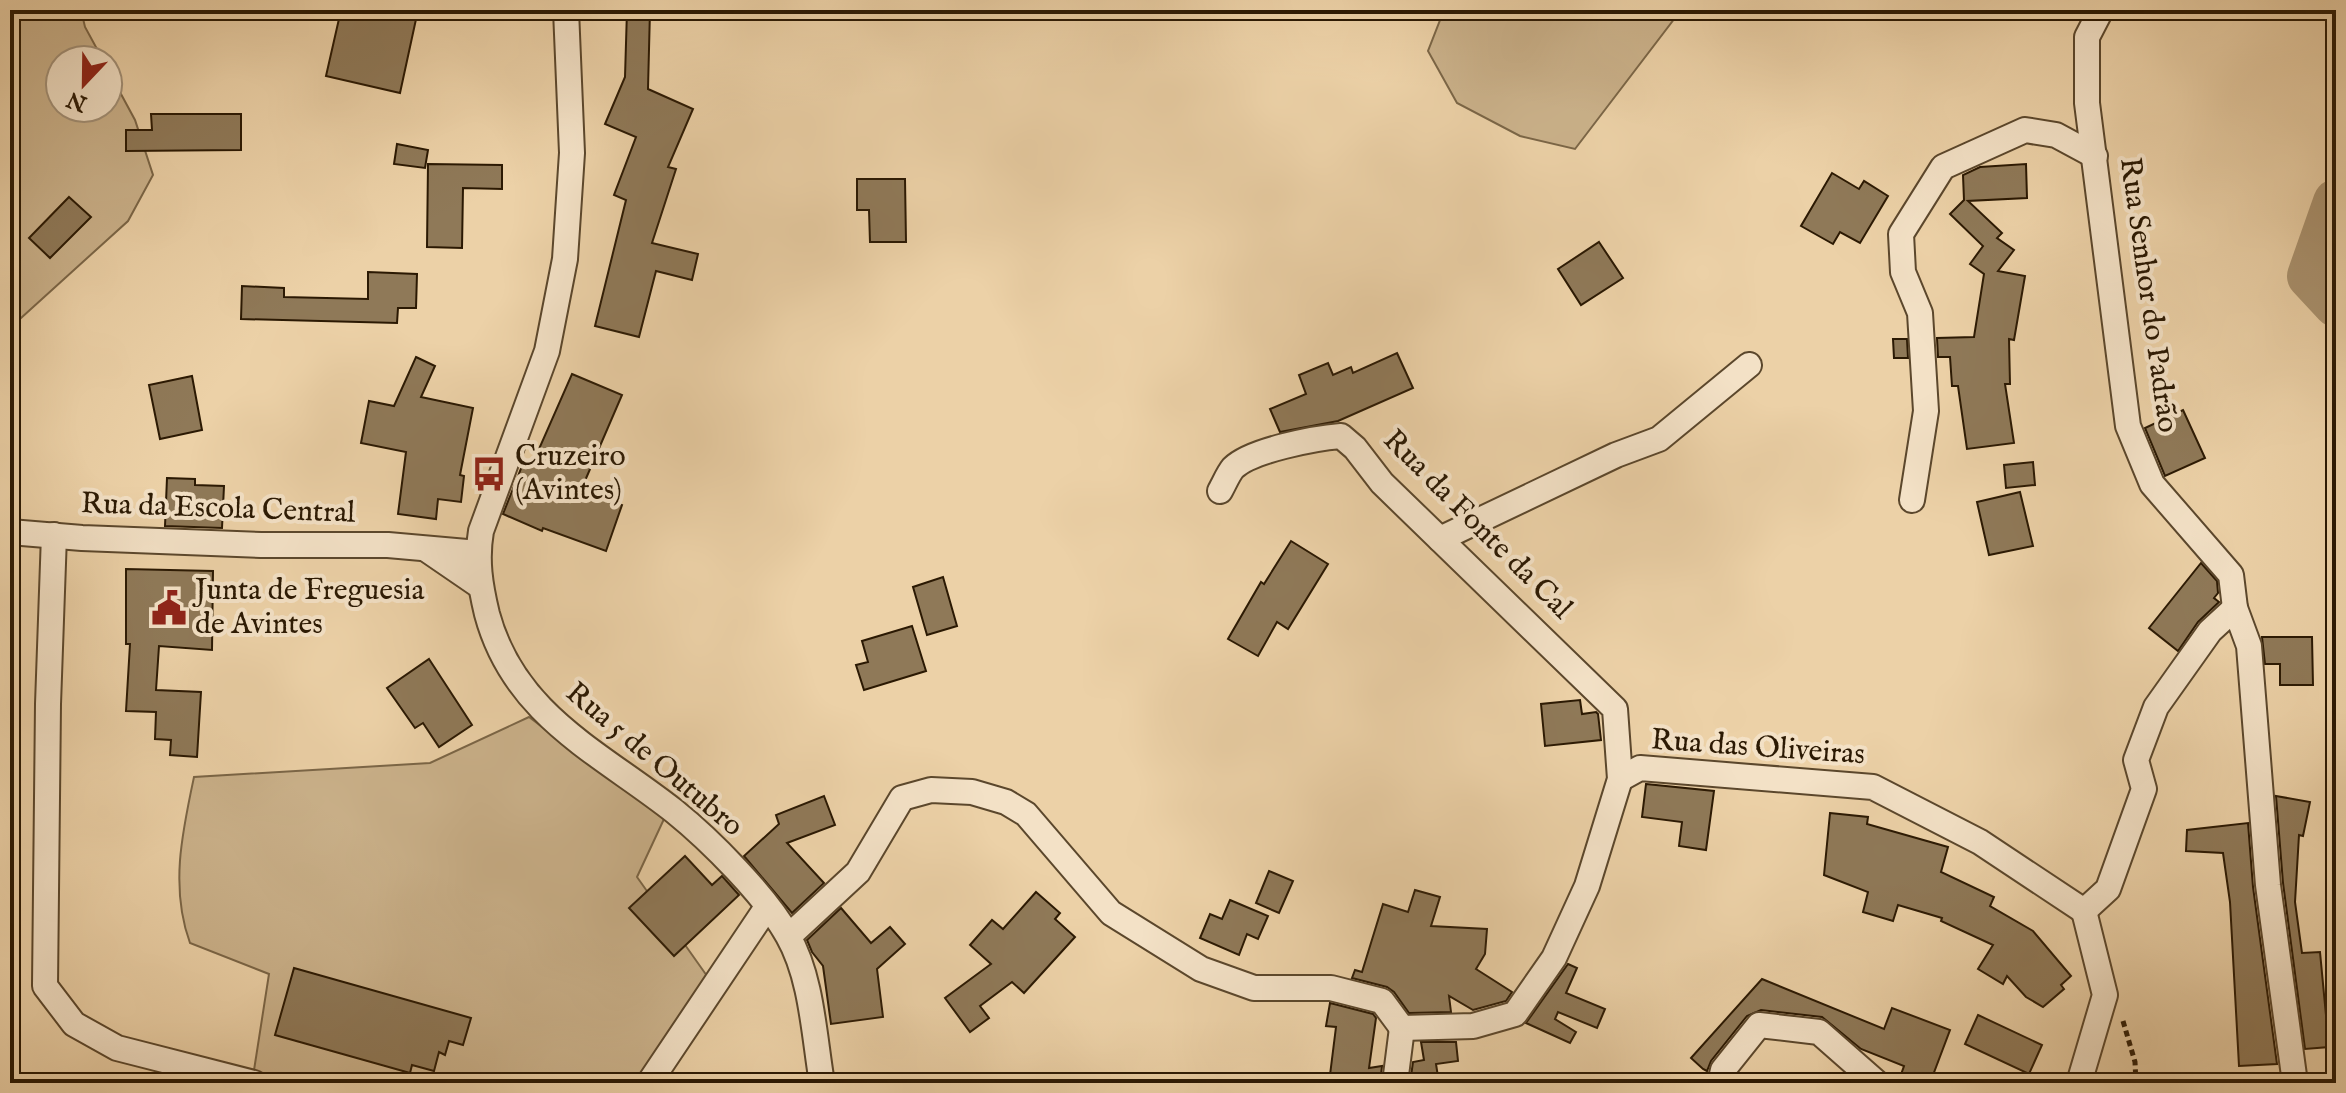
<svg xmlns="http://www.w3.org/2000/svg" width="2346" height="1093" font-family="'IM FELL English',serif">
	<style>
		.green { fill: #cbb28b; stroke: #7b6647; stroke-width: 2 }
		.lines { fill: none; stroke-linecap: round; stroke-linejoin: round }
		.river { stroke: #aa926f; stroke-width: 46 }
		.building { fill: #8f7958; stroke: #2b1903; stroke-width: 2 }
		.minor-casing { stroke: #5b472c; stroke-width: 28 }
		.path { stroke: #2b1903; stroke-width: 5; stroke-dasharray: 6 4; stroke-linecap: butt }
		.minor { stroke: #f3e1c6; stroke-width: 24 }
		.labels { text-anchor: middle; dominant-baseline: central; stroke-width: 8; stroke-linejoin: round; paint-order: stroke }
		.street-label { font-size: 30px; fill: #2b1903; stroke: #f3e1c6 }
		.poi-label { font-size: 30px; fill: #2b1903; stroke: #f3e1c6; text-anchor: start }
	</style>
	<rect width="100%" height="100%" fill="#ecd1a7"/>
	<filter id="stains"><feTurbulence type="fractalNoise" baseFrequency=".0025" numOctaves="4"/><feColorMatrix values="0 0 0 0 .2 0 0 0 0 .09 0 0 0 0 .02 0 0 0 .5 -.17"/></filter>
	<radialGradient id="worn" r=".72"><stop offset=".6" stop-color="#630" stop-opacity="0"/><stop offset="1" stop-color="#630" stop-opacity=".3"/></radialGradient>
	<g class="green">
		<path d="M 10,10 L 81,10 L 85,27 L 103,60 L 60,60 L 60,108 L 108,108 L 108,70 L 135,120 L 153,175 L 128,221 L 10,328 Z"/>
		<path d="M 1444,10 L 1681,10 L 1575,149 L 1520,136 L 1457,103 L 1428,51 Z"/>
		<path d="M 529,717 L 664,819 L 637,877 L 712,983 L 662,1083 L 252,1083 L 269,974 L 190,943 C 170,888 182,833 194,777 L 430,763 Z"/>
	</g>
	<g class="lines">
		<path class="river" d="M 2336,202 L 2310,276 L 2336,304"/>
	</g>
	<g class="building">
		<path d="M 341,10 L 418,10 L 400,93 L 326,76 Z"/>
		<path d="M 627,10 L 650,10 L 648,89 L 693,109 L 668,167 L 676,169 L 652,243 L 698,254 L 692,280 L 656,271 L 639,337 L 595,326 L 626,200 L 614,195 L 636,137 L 605,124 L 625,77 Z"/>
		<path d="M 151,114 L 241,114 L 241,150 L 126,151 L 126,130 L 152,130 Z"/>
		<path d="M 397,144 L 428,150 L 425,168 L 394,164 Z"/>
		<path d="M 428,164 L 502,165 L 502,189 L 463,188 L 462,248 L 427,247 Z"/>
		<path d="M 2026,164 L 2027,198 L 1968,201 L 2002,233 L 1997,238 L 2014,250 L 1998,271 L 2025,276 L 2014,340 L 2009,339 L 2010,384 L 2005,384 L 2014,443 L 1967,449 L 1958,386 L 1952,386 L 1950,357 L 1938,357 L 1937,338 L 1974,337 L 1984,274 L 1970,264 L 1983,246 L 1950,214 L 1964,200 L 1963,175 L 1980,167 Z"/>
		<path d="M 1832,173 L 1859,189 L 1864,181 L 1888,196 L 1860,243 L 1840,232 L 1833,244 L 1801,226 Z"/>
		<path d="M 857,179 L 905,179 L 906,242 L 870,242 L 869,210 L 857,210 Z"/>
		<path d="M 69,197 L 91,217 L 50,258 L 29,238 Z"/>
		<path d="M 1599,242 L 1623,278 L 1581,305 L 1558,269 Z"/>
		<path d="M 368,272 L 417,274 L 416,308 L 398,308 L 397,323 L 241,319 L 242,286 L 284,288 L 284,297 L 368,299 Z"/>
		<path d="M 1893,339 L 1907,339 L 1908,358 L 1894,358 Z"/>
		<path d="M 1397,353 L 1413,388 L 1338,421 L 1280,432 L 1270,409 L 1306,394 L 1299,375 L 1328,363 L 1333,375 L 1351,367 L 1353,373 Z"/>
		<path d="M 416,357 L 435,366 L 421,397 L 473,408 L 460,475 L 464,476 L 461,502 L 438,499 L 436,519 L 398,514 L 406,452 L 361,443 L 369,401 L 394,406 Z"/>
		<path d="M 572,374 L 622,395 L 581,490 L 622,505 L 606,551 L 543,528 L 542,531 L 503,514 L 524,461 L 532,465 Z"/>
		<path d="M 192,376 L 202,430 L 160,439 L 149,385 Z"/>
		<path d="M 2183,410 L 2205,458 L 2165,476 L 2145,428 Z"/>
		<path d="M 2033,462 L 2035,485 L 2006,488 L 2004,465 Z"/>
		<path d="M 167,478 L 195,479 L 195,485 L 224,486 L 222,528 L 165,526 Z"/>
		<path d="M 2020,492 L 2033,546 L 1989,555 L 1977,502 Z"/>
		<path d="M 1291,541 L 1328,564 L 1288,629 L 1277,622 L 1258,656 L 1228,639 L 1261,582 L 1264,584 Z"/>
		<path d="M 2201,563 L 2217,581 L 2218,593 L 2214,598 L 2219,602 L 2198,622 L 2178,651 L 2149,628 Z"/>
		<path d="M 126,569 L 213,571 L 212,650 L 159,646 L 156,690 L 201,692 L 197,757 L 170,755 L 171,740 L 155,739 L 156,712 L 126,711 L 130,644 L 126,644 Z"/>
		<path d="M 943,577 L 957,626 L 927,635 L 913,587 Z"/>
		<path d="M 912,626 L 926,671 L 864,690 L 856,665 L 868,662 L 862,641 Z"/>
		<path d="M 2262,637 L 2312,637 L 2313,685 L 2280,685 L 2280,664 L 2265,664 Z"/>
		<path d="M 429,659 L 472,725 L 439,747 L 423,723 L 415,728 L 387,688 Z"/>
		<path d="M 1580,700 L 1582,714 L 1596,712 L 1598,714 L 1601,740 L 1545,746 L 1541,704 Z"/>
		<path d="M 1646,784 L 1714,791 L 1706,850 L 1679,846 L 1682,822 L 1642,817 Z"/>
		<path d="M 824,796 L 835,825 L 787,843 L 824,883 L 792,913 L 744,856 L 779,824 L 776,815 Z"/>
		<path d="M 2276,796 L 2310,802 L 2303,836 L 2299,835 L 2295,902 L 2302,953 L 2320,952 L 2329,1047 L 2305,1049 L 2283,883 Z"/>
		<path d="M 1830,813 L 1868,817 L 1867,824 L 1948,847 L 1941,872 L 1994,897 L 1990,906 L 2033,931 L 2071,976 L 2061,985 L 2064,989 L 2043,1007 L 2026,997 L 2007,976 L 2003,984 L 1978,969 L 1993,945 L 1941,921 L 1942,918 L 1898,905 L 1893,921 L 1863,912 L 1868,892 L 1824,875 Z"/>
		<path d="M 2248,823 L 2253,887 L 2277,1064 L 2239,1066 L 2230,902 L 2223,853 L 2186,851 L 2187,830 Z"/>
		<path d="M 685,856 L 712,885 L 722,876 L 739,895 L 674,956 L 629,908 Z"/>
		<path d="M 1269,871 L 1293,881 L 1279,913 L 1256,903 Z"/>
		<path d="M 1415,890 L 1440,897 L 1431,926 L 1487,929 L 1485,954 L 1476,969 L 1512,992 L 1506,1001 L 1473,1010 L 1449,996 L 1451,1012 L 1409,1013 L 1394,992 L 1387,987 L 1352,978 L 1355,970 L 1362,972 L 1383,904 L 1408,912 Z"/>
		<path d="M 1036,892 L 1060,913 L 1055,919 L 1075,937 L 1024,993 L 1012,982 L 980,1006 L 989,1018 L 970,1032 L 945,998 L 991,964 L 970,945 L 992,920 L 1003,929 Z"/>
		<path d="M 1230,900 L 1268,916 L 1258,939 L 1247,934 L 1239,955 L 1200,938 L 1210,914 L 1222,919 Z"/>
		<path d="M 841,908 L 871,943 L 890,927 L 905,944 L 877,969 L 883,1017 L 831,1024 L 823,966 L 812,952 L 807,940 Z"/>
		<path d="M 1568,964 L 1577,968 L 1566,993 L 1605,1009 L 1597,1028 L 1558,1012 L 1555,1019 L 1576,1032 L 1570,1043 L 1526,1023 Z"/>
		<path d="M 294,968 L 471,1018 L 463,1045 L 449,1041 L 445,1055 L 439,1052 L 434,1071 L 412,1065 L 410,1073 L 275,1035 Z"/>
		<path d="M 1762,979 L 1884,1029 L 1892,1008 L 1950,1030 L 1930,1083 L 1898,1083 L 1904,1066 L 1861,1049 L 1822,1017 L 1761,1010 L 1747,1016 L 1711,1061 L 1707,1071 L 1703,1069 L 1691,1058 Z"/>
		<path d="M 1330,1003 L 1373,1014 L 1376,1018 L 1369,1068 L 1382,1066 L 1380,1083 L 1329,1083 L 1336,1027 L 1326,1026 Z"/>
		<path d="M 1978,1015 L 2042,1045 L 2029,1074 L 1965,1044 Z"/>
		<path d="M 1421,1042 L 1456,1042 L 1458,1061 L 1436,1064 L 1439,1083 L 1410,1083 L 1413,1062 L 1424,1060 Z"/>
	</g>
	<g class="lines">
		<g class="minor-casing">
			<g id="minor">
				<path d="M 566,10 L 572,153 L 565,259 L 547,351 L 481,531 C 476,560 480,585 487,614 C 514,715 599,752 674,811 C 710,840 766,896 788,936 C 812,978 814,1036 822,1083"/>
				<path d="M 2101,10 L 2087,37 L 2087,103 L 2128,426 L 2152,484 L 2231,575 L 2235,608 L 2249,646 L 2268,885 L 2295,1083"/>
				<path d="M 1220,491 C 1224,484 1228,474 1233,468 C 1251,450 1316,438 1341,436 L 1355,448 L 1382,483 L 1615,709 L 1620,779 L 1587,886 L 1554,958 L 1515,1014 L 1473,1026 L 1402,1028"/>
				<path d="M 1912,500 L 1926,411 L 1920,313 L 1903,272 L 1901,234 L 1943,167 L 2025,130 L 2056,135 L 2095,156"/>
				<path d="M 10,532 L 82,538 L 261,545 L 388,545 L 478,553"/>
				<path d="M 54,535 L 48,704 L 45,986 L 74,1024 L 117,1048 L 254,1083"/>
				<path d="M 1440,539 L 1616,455 L 1659,439 L 1749,365"/>
				<path d="M 426,549 L 480,586"/>
				<path d="M 1620,779 L 1640,768 L 1873,787 L 1980,842 L 2084,911"/>
				<path d="M 2084,911 L 2108,889 L 2144,789 L 2136,760 L 2156,707 L 2210,631 L 2235,608"/>
				<path d="M 789,936 L 858,872 L 902,798 L 931,790 L 972,792 L 1006,802 L 1026,814 L 1111,913 L 1201,969 L 1254,988 L 1331,988 L 1382,1001 L 1402,1028"/>
				<path d="M 649,1083 L 767,907"/>
				<path d="M 1395,1083 L 1402,1028"/>
				<path d="M 1720,1083 L 1723,1070 L 1759,1025 L 1819,1032 L 1877,1083"/>
				<path d="M 2079,1083 L 2105,995 L 2084,911"/>
			</g>
		</g>
		<path class="path" d="M 2123,1021 L 2135,1062 L 2136,1083"/>
		<use href="#minor" class="minor"/>
	</g>
	<defs>
		<g id="bus-bare" transform="scale(2.76)"><path d="M-5-6H5V4H4V6H2V4H-2V6H-4V4H-5ZM-3.5-4V0h7V-4ZM-3.5 1.2v1.5H-2V1.2ZM2 1.2v1.5H3.5V1.2Z" fill="#8f2418" stroke="#f3e1c6" stroke-width="2.5" paint-order="stroke"/></g>
		<g id="civic-bare" transform="scale(2.76)"><path d="M-.6-6.5H3V-4.5H.6V-3L4-1V1h2V6H-6V1h2V-1L-.6-3ZM-1.2 2.5V6h2.4V2.5Z" fill="#8f2418" stroke="#f3e1c6" stroke-width="2.5" paint-order="stroke"/></g>
	</defs>
	<g fill-rule="evenodd">
		<use href="#bus-bare" x="489" y="474"/>
		<use href="#civic-bare" x="169" y="608"/>
	</g>
	<g class="labels">
		<g class="street-label">
			<text transform="translate(2148 295) rotate(82)">Rua Senhor do Padrão</text>
			<text transform="translate(218 509) rotate(2)">Rua da Escola Central</text>
			<text transform="translate(1477 525) rotate(45)">Rua da Fonte da Cal</text>
			<text transform="translate(1758 748) rotate(4)">Rua das Oliveiras</text>
			<text transform="translate(654 760) rotate(40)">Rua 5 de Outubro</text>
		</g>
		<g class="poi-label">
			<text x="515" y="457">Cruzeiro<tspan x="515" dy="34">(Avintes)</tspan></text>
			<text x="195" y="591">Junta de Freguesia<tspan x="195" dy="34">de Avintes</tspan></text>
		</g>
	</g>
	<rect width="2346" height="1093" fill="none" stroke="#ecd1a7" stroke-width="40"/>
	<rect x="12" y="12" width="2322" height="1069" fill="none" stroke="#2b1903" stroke-width="4"/>
	<rect x="20" y="20" width="2306" height="1053" fill="none" stroke="#2b1903" stroke-width="2"/>
	<g transform="translate(84 84) rotate(202)"><circle r="38" fill="#f3e1c6" stroke="#a39178" stroke-width="2"/>
	<path d="M0-6L14 30L0 20L-14 30Z" fill="#8f2418"/>
	<text y="-12" font-size="22" font-weight="bold" text-anchor="middle" fill="#2b1903">N</text>
	</g>
	<rect width="100%" height="100%" filter="url(#stains)"/>
	<rect width="100%" height="100%" fill="url(#worn)"/>
</svg>
